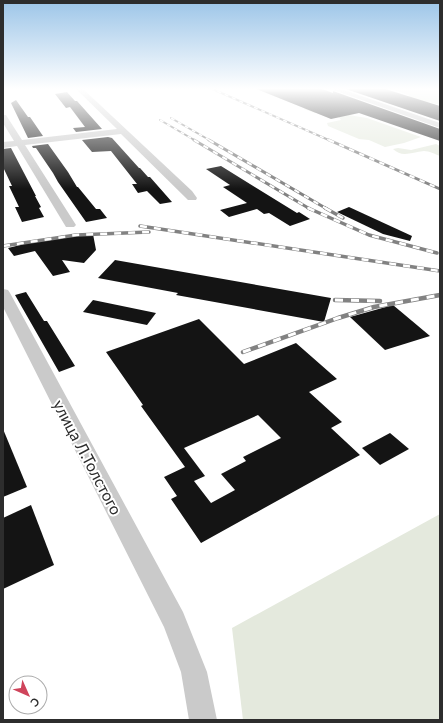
<svg xmlns="http://www.w3.org/2000/svg" width="443" height="723" font-family="Lato,sans-serif">
	<style>
		.green { fill: #e4e9dd }
		.building { fill: #141414; fill-rule: evenodd }
		.lines { fill: none; stroke-linecap: round; stroke-linejoin: round }
		.minor { fill: #cacaca; fill-rule: evenodd }
		.rail-far3-casing { stroke: #828282; stroke-width: 2 }
		.rail-far2-casing { stroke: #828282; stroke-width: 3 }
		.rail-far1-casing { stroke: #828282; stroke-width: 3.5 }
		.rail-casing { stroke: #828282; stroke-width: 4.5 }
		.rail-far3 { stroke: #fff; stroke-width: 1.5; stroke-dasharray: 4; stroke-linecap: butt }
		.rail-far2 { stroke: #fff; stroke-width: 2; stroke-dasharray: 5.5; stroke-linecap: butt }
		.rail-far1 { stroke: #fff; stroke-width: 2.5; stroke-dasharray: 7; stroke-linecap: butt }
		.rail { stroke: #fff; stroke-width: 3; stroke-dasharray: 8; stroke-linecap: butt }
		.labels { text-anchor: middle; dominant-baseline: central; stroke-width: 4; stroke-linejoin: round; paint-order: stroke }
		.near-street-label { font-size: 16px; fill: #2d2d2d; stroke: #fff }
	</style>
	<rect width="100%" height="100%" fill="#fff"/>
	<g class="green">
		<path d="M 384,88 L 440,88 L 440,105 L 428,102 L 424,102 L 408,97 L 409,95 L 394,90 L 379,90 Z"/>
		<path d="M 305,108 L 367,118 L 421,137 L 404,143 L 385,147 L 369,140 L 359,139 L 328,126 L 327,123 L 341,120 L 336,113 L 315,113 L 304,109 Z"/>
		<path d="M 436,144 L 440,146 L 440,156 C 435,154 429,151 424,151 C 412,152 402,158 393,149 L 398,148 L 411,150 Z"/>
		<path d="M 440,514 L 440,720 L 243,720 L 232,628 Z"/>
	</g>
	<g class="building">
		<path d="M 254,88 L 319,88 L 333,93 L 333,91 L 440,129 L 440,141 L 359,113 L 331,119 Z"/>
		<path d="M 343,88 L 382,88 L 440,106 L 440,121 Z"/>
		<path d="M 67,92 L 75,101 L 77,101 L 102,129 L 76,132 L 73,128 L 85,127 L 70,107 L 66,108 L 55,94 Z"/>
		<path d="M 16,100 L 28,117 L 30,117 L 43,136 L 28,138 L 11,103 Z"/>
		<path d="M 108,137 L 112,138 L 139,168 L 140,168 L 148,177 L 150,177 L 172,202 L 160,204 L 147,191 L 138,193 L 132,184 L 137,184 L 111,151 L 92,152 L 82,140 Z"/>
		<path d="M 48,144 L 68,172 L 77,187 L 78,187 L 96,209 L 100,209 L 107,218 L 86,222 L 58,182 L 53,173 L 36,148 L 33,148 L 32,146 Z"/>
		<path d="M 11,148 L 36,196 L 35,196 L 41,207 L 39,208 L 44,217 L 22,222 L 15,207 L 19,207 L 9,186 L 12,186 L 3,167 L 3,149 Z"/>
		<path d="M 221,166 L 297,213 L 299,212 L 310,219 L 290,226 L 269,213 L 264,214 L 257,209 L 229,217 L 220,210 L 247,203 L 223,187 L 230,185 L 206,169 Z"/>
		<path d="M 349,207 L 412,236 L 410,241 L 383,234 L 337,212 Z"/>
		<path d="M 93,234 L 96,250 L 84,263 L 62,260 L 70,272 L 53,276 L 35,251 L 14,256 L 8,248 L 37,241 Z"/>
		<path d="M 115,260 L 331,298 L 324,322 L 176,295 L 178,293 L 98,278 Z"/>
		<path d="M 26,292 L 44,321 L 47,321 L 75,366 L 59,372 L 15,295 Z"/>
		<path d="M 93,300 L 156,313 L 147,325 L 83,312 Z"/>
		<path d="M 393,305 L 430,336 L 385,350 L 350,317 Z"/>
		<path d="M 199,319 L 244,364 L 296,343 L 337,379 L 309,392 L 342,422 L 331,428 L 360,455 L 201,543 L 171,499 L 177,496 L 164,477 L 185,467 L 141,406 L 143,405 L 106,352 ZM 258,415 L 281,438 L 243,457 L 246,461 L 221,474 L 235,490 L 211,503 L 194,481 L 205,476 L 184,448 Z"/>
		<path d="M 3,429 L 27,487 L 3,497 Z"/>
		<path d="M 390,433 L 409,449 L 380,465 L 362,448 Z"/>
		<path d="M 31,505 L 54,565 L 3,589 L 3,518 Z"/>
	</g>
	<g class="lines">
		<g class="minor">
			<path d="M 75,88 L 82,88 L 192,191 L 197,198 L 196,200 L 188,200 L 121,134 L 25,145 L 76,225 L 74,227 L 66,227 L 17,146 L 3,148 L 3,142 L 14,141 L 3,123 L 3,115 L 6,115 L 22,140 L 117,129 Z"/>
			<path d="M 328,88 L 338,88 L 440,123 L 440,128 Z"/>
			<path d="M 3,289 L 8,290 L 10,293 L 183,612 L 207,672 L 217,720 L 189,720 L 181,672 L 164,627 L 3,307 Z"/>
		</g>
		<g class="rail-far3-casing">
			<g id="rail-far3">
				<path d="M 210,88 L 331,141"/>
				<path d="M 171,118 L 211,141"/>
				<path d="M 160,120 L 196,141"/>
			</g>
		</g>
		<g class="rail-far2-casing">
			<g id="rail-far2">
				<path d="M 194,140 L 310,209"/>
				<path d="M 209,140 L 327,209"/>
				<path d="M 329,140 L 440,189"/>
			</g>
		</g>
		<g class="rail-far1-casing">
			<g id="rail-far1">
				<path d="M 308,208 L 369,235 L 437,253"/>
				<path d="M 325,208 L 343,218"/>
				<path d="M 140,226 L 440,271"/>
				<path d="M 3,246 L 76,235 L 149,232"/>
			</g>
		</g>
		<g class="rail-casing">
			<g id="rail">
				<path d="M 335,300 L 380,301"/>
				<path d="M 243,352 L 338,318 L 374,307 L 440,295"/>
			</g>
		</g>
		<use href="#rail-far3" class="rail-far3"/>
		<use href="#rail-far2" class="rail-far2"/>
		<use href="#rail-far1" class="rail-far1"/>
		<use href="#rail" class="rail"/>
	</g>
	<linearGradient id="sky" x2="0" y2="1"><stop stop-color="#9cc5e8"/><stop offset="0.47" stop-color="#fff"/><stop offset="1" stop-color="#fff" stop-opacity="0"/></linearGradient>
	<rect width="443" height="189" fill="url(#sky)"/>
	<g class="labels">
		<g class="near-street-label">
			<text transform="translate(88 457) rotate(62)">улица Л.Толстого</text>
		</g>
	</g>
	<rect width="443" height="723" fill="none" stroke="#2d2d2d" stroke-width="8"/>
	<g transform="translate(28 695) rotate(135)"><circle r="19" fill="#ffffff" stroke="#ababab"/>
	<path d="M0-3L7 15L0 10L-7 15Z" fill="#cf445b"/>
	<text y="-6" font-size="11" font-weight="bold" text-anchor="middle" fill="#2d2d2d">С</text>
	</g>
</svg>
